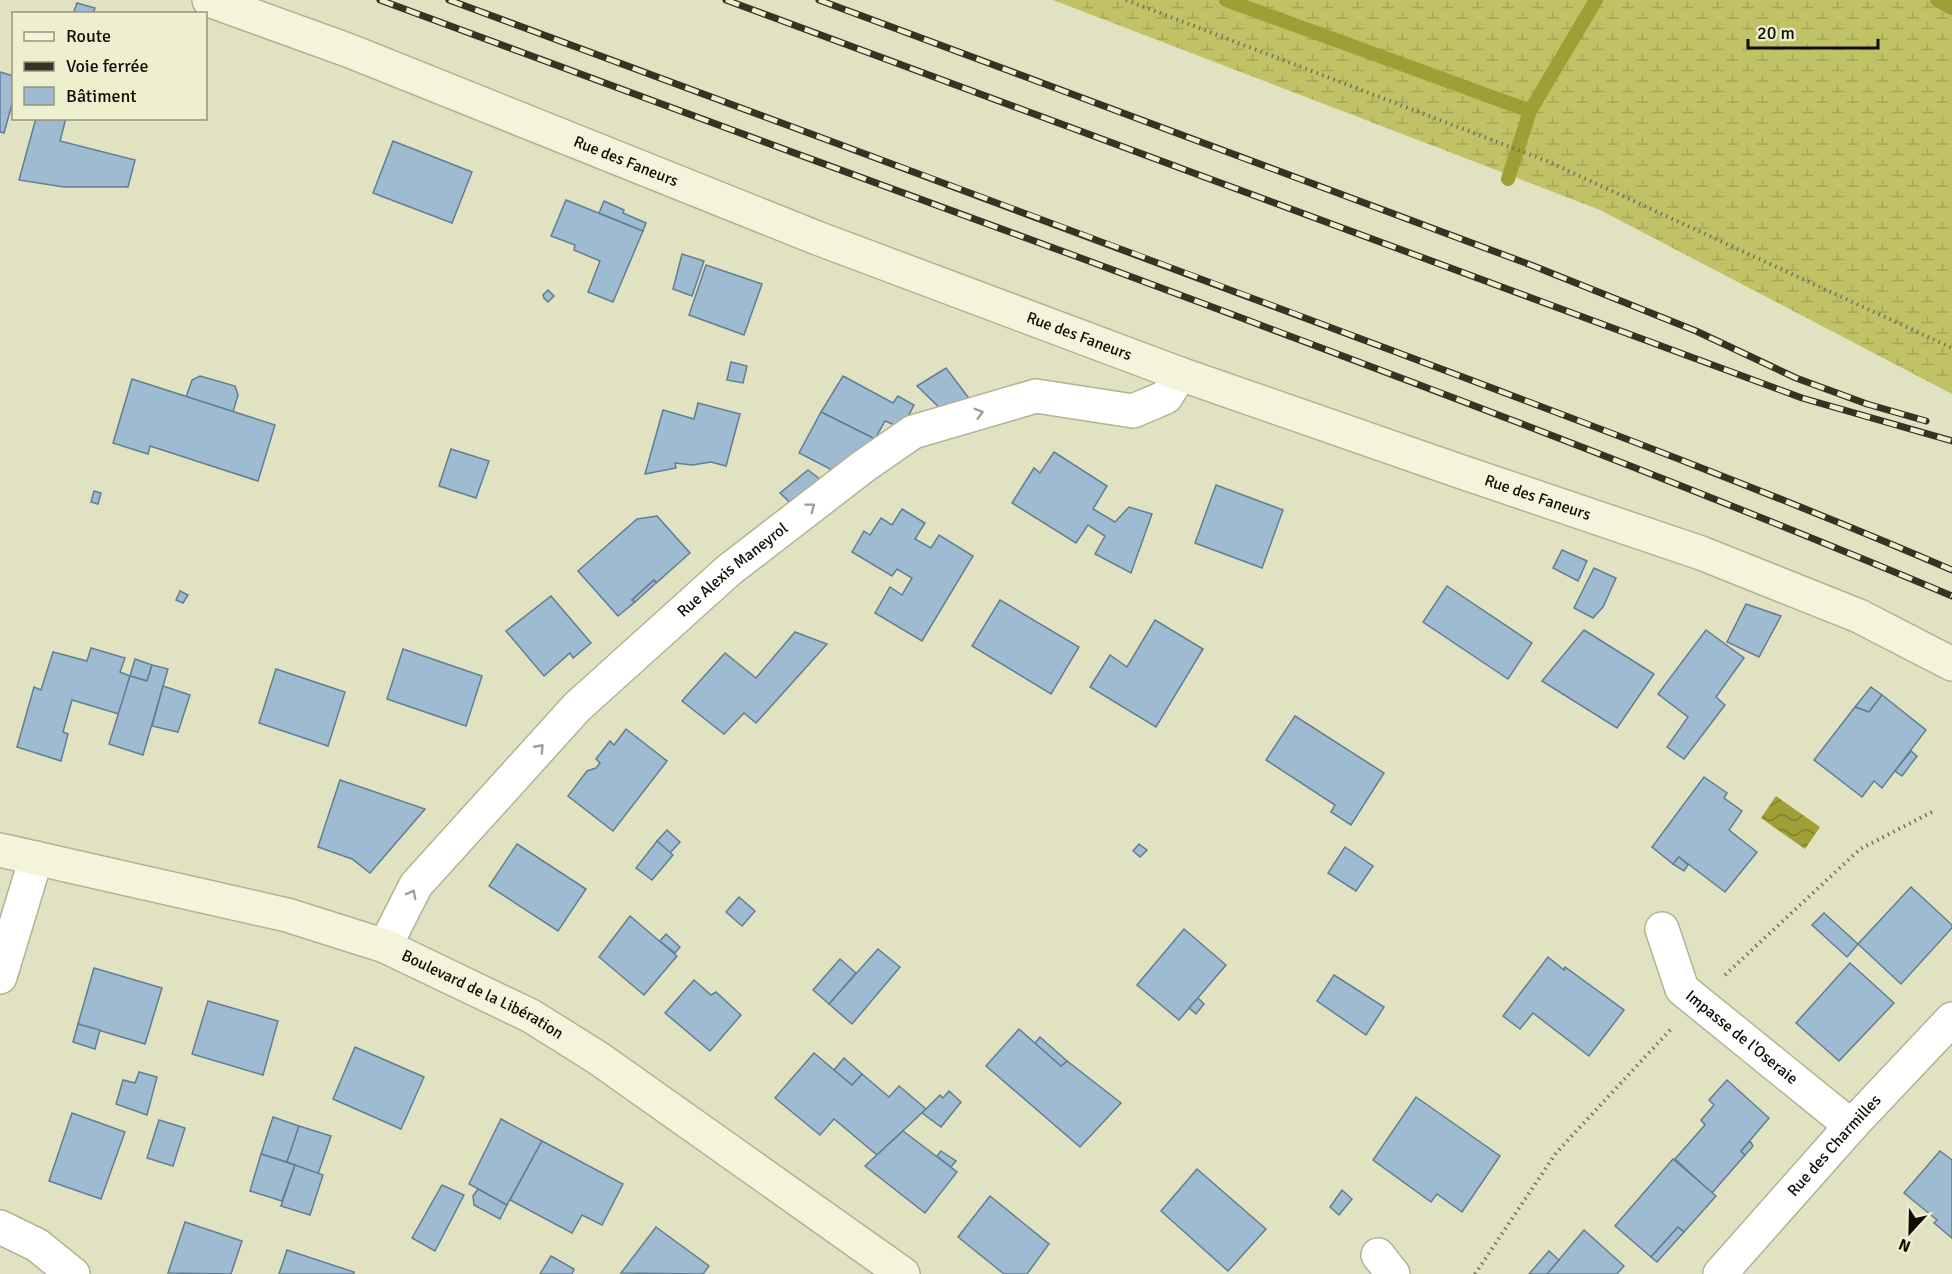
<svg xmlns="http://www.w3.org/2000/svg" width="1952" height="1274" font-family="Signika,sans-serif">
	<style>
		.wetland { fill: url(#wetland-marsh) }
		.water { fill: url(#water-waves) }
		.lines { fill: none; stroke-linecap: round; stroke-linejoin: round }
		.stream { stroke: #9f9f36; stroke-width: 14 }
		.building { fill: #9ebbd1; stroke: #627e92; stroke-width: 1.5 }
		.street-casing { stroke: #b2b393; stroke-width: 36 }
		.secondary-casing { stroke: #b2b393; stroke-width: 36 }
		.path { stroke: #73745f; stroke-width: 4; stroke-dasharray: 1.5 4.5; stroke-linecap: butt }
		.street { stroke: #fff; stroke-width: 33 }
		.secondary { stroke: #f4f4dc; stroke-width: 33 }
		.rail-casing { stroke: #343426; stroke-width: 7 }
		.rail { stroke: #eeefce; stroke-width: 4.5; stroke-dasharray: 14; stroke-linecap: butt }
		.oneway { stroke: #9f9f9b }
		.labels { text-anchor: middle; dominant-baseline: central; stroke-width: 4.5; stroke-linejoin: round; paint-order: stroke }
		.street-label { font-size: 16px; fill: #0e0e04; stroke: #eeefce }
	</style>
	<defs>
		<pattern id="wetland-marsh" width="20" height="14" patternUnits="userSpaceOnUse" patternTransform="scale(1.5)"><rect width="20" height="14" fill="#c1c265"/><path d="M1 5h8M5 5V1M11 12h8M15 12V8" fill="none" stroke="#a5a656"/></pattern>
		<pattern id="water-waves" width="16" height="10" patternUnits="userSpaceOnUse" patternTransform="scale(1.5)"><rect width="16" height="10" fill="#9f9f36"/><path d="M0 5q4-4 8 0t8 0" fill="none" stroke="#80802b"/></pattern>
	</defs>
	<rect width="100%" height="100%" fill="#e0e2c1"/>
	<path class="wetland" d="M 1053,0 L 1952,0 L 1952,394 L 1600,210 Z"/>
	<path class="water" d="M 1776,796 L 1820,827 L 1805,849 L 1761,818 Z"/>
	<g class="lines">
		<g class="stream">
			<path d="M 1226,0 L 1530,111"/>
			<path d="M 1937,0 L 1952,8"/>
			<path d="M 1508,179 L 1530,111 L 1596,0"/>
		</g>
	</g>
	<g class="building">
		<path d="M 77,3 L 95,8 L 93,14 L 73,14 Z"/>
		<path d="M 0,72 L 14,76 L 14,97 L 4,133 L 0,132 Z"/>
		<path d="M 36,118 L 66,118 L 60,141 L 135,160 L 128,187 L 64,187 L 19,180 Z"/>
		<path d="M 393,141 L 472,172 L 452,223 L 373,193 Z"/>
		<path d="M 566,200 L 643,231 L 613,302 L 588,292 L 600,261 L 574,250 L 575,245 L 551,236 Z"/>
		<path d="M 604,201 L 624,210 L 623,213 L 646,223 L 643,231 L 599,213 Z"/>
		<path d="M 682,254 L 704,261 L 692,296 L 673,289 Z"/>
		<path d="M 706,265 L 762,284 L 744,335 L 689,315 Z"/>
		<path d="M 548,290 L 554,296 L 548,302 L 544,298 L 543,295 Z"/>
		<path d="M 731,362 L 747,366 L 743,383 L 727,380 Z"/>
		<path d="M 946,368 L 971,401 L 944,412 L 917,386 Z"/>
		<path d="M 200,376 L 235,386 L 238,395 L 233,412 L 186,397 L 192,380 Z"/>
		<path d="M 843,376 L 893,403 L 898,396 L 914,405 L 902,428 L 885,421 L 875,439 L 821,412 Z"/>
		<path d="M 132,379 L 275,425 L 258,481 L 150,446 L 148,454 L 113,443 Z"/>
		<path d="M 698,403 L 740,414 L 726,466 L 711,462 L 692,465 L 675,463 L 676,468 L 645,474 L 663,410 L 694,419 Z"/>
		<path d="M 821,412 L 875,439 L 840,474 L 799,453 Z"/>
		<path d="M 451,449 L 489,461 L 476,498 L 439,486 Z"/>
		<path d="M 1054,452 L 1107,486 L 1093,509 L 1115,522 L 1129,507 L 1152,514 L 1131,573 L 1095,554 L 1105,536 L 1088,525 L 1076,543 L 1012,503 L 1034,468 L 1040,473 Z"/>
		<path d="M 808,470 L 828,485 L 796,508 L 780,493 Z"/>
		<path d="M 1216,485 L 1283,510 L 1262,568 L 1195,543 Z"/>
		<path d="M 94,491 L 101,493 L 98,504 L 91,502 Z"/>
		<path d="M 902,509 L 925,523 L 915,539 L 931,548 L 939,535 L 973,556 L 922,641 L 875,613 L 890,587 L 902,595 L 912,578 L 897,569 L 892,576 L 852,552 L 864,531 L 870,535 L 881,518 L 892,525 Z"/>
		<path d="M 657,516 L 690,553 L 656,583 L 654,580 L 632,600 L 635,602 L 618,616 L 578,571 L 637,519 Z"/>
		<path d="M 1562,550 L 1587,561 L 1578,581 L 1553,568 Z"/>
		<path d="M 1594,568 L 1616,578 L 1603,607 L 1593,618 L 1574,608 Z"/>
		<path d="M 654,580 L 656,583 L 635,602 L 632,600 Z"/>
		<path d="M 1447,586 L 1532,643 L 1508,679 L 1423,622 Z"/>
		<path d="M 180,591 L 188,595 L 183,603 L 176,600 Z"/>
		<path d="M 551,596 L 591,643 L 573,658 L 570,653 L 544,676 L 506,631 Z"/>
		<path d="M 1000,600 L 1079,647 L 1051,694 L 972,646 Z"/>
		<path d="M 1746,604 L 1781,616 L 1759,657 L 1727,642 Z"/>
		<path d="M 1155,620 L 1203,649 L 1156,727 L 1090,687 L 1110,655 L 1127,667 Z"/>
		<path d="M 1584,630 L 1654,674 L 1617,728 L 1542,681 Z"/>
		<path d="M 1706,630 L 1744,658 L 1716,697 L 1725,705 L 1684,759 L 1667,747 L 1688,717 L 1658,694 Z"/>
		<path d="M 795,632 L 827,644 L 756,723 L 744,713 L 724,734 L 682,701 L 725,653 L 756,678 Z"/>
		<path d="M 91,648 L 125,658 L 120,672 L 130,676 L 119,714 L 72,700 L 63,732 L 68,734 L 61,761 L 17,747 L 34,687 L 41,690 L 53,652 L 87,661 Z"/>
		<path d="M 403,649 L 482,676 L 466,726 L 387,699 Z"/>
		<path d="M 135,659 L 152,665 L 147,681 L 130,676 Z"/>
		<path d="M 152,665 L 168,669 L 143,755 L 109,744 L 130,676 L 147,681 Z"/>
		<path d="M 276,669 L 345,692 L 328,746 L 259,723 Z"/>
		<path d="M 163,686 L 190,695 L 178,732 L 152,726 Z"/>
		<path d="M 1871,687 L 1882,695 L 1869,712 L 1855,707 Z"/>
		<path d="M 1882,695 L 1926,730 L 1882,788 L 1874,781 L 1862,797 L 1814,760 L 1855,707 L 1869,712 Z"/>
		<path d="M 1295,716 L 1384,773 L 1351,825 L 1331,812 L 1335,805 L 1266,760 Z"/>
		<path d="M 626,729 L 667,761 L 613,831 L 568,796 L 587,771 L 596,768 L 600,763 L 596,759 L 610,741 L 614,745 Z"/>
		<path d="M 1911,751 L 1917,756 L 1902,776 L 1895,771 Z"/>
		<path d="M 1704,777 L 1727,793 L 1724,798 L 1742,811 L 1729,830 L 1757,852 L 1725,892 L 1679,857 L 1673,864 L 1652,847 Z"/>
		<path d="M 340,780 L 425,809 L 370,873 L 352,859 L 318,847 Z"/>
		<path d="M 667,830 L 680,842 L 670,853 L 657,841 Z"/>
		<path d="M 657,841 L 673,855 L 652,880 L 636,868 Z"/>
		<path d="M 517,844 L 586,889 L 558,931 L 489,886 Z"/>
		<path d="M 1139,844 L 1147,850 L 1140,857 L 1133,851 Z"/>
		<path d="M 1345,847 L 1373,866 L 1356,891 L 1328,873 Z"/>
		<path d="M 1679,857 L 1688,865 L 1684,871 L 1673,864 Z"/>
		<path d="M 1911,887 L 1952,925 L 1952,928 L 1901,984 L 1858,944 Z"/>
		<path d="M 739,897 L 755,911 L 742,926 L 726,912 Z"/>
		<path d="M 1824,913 L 1858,944 L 1847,957 L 1812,925 Z"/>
		<path d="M 630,916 L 677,956 L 644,995 L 599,957 Z"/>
		<path d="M 1184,929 L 1226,965 L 1179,1020 L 1137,985 Z"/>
		<path d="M 666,934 L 680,947 L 675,953 L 660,941 Z"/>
		<path d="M 878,949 L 900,967 L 852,1024 L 829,1004 Z"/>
		<path d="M 1548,957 L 1564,970 L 1565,967 L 1624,1010 L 1589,1056 L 1533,1013 L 1520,1029 L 1503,1016 Z"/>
		<path d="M 840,959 L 856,973 L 829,1004 L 813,990 Z"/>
		<path d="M 1850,963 L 1894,1003 L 1839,1061 L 1796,1023 Z"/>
		<path d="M 94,968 L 162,988 L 145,1044 L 78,1024 Z"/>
		<path d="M 1334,975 L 1384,1007 L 1366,1035 L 1317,1001 Z"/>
		<path d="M 694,980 L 711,995 L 716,992 L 741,1015 L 710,1051 L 665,1013 Z"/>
		<path d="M 1198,998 L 1204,1004 L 1196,1014 L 1189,1008 Z"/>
		<path d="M 208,1001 L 278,1021 L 263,1075 L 192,1054 Z"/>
		<path d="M 78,1024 L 100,1030 L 95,1049 L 73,1042 Z"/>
		<path d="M 1019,1029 L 1061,1066 L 1067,1061 L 1121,1103 L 1080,1147 L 986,1066 Z"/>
		<path d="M 1040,1037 L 1067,1061 L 1061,1066 L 1035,1043 Z"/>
		<path d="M 355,1047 L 424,1077 L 401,1129 L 333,1099 Z"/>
		<path d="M 814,1053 L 852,1085 L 862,1074 L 889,1097 L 899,1086 L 926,1109 L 877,1155 L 834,1119 L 820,1135 L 775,1098 Z"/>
		<path d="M 844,1058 L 862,1074 L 852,1085 L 834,1070 Z"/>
		<path d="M 139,1072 L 157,1077 L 147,1115 L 116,1104 L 123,1080 L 135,1083 Z"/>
		<path d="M 1727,1080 L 1769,1118 L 1741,1151 L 1745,1155 L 1712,1193 L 1675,1159 L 1705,1125 L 1701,1120 L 1714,1105 L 1709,1100 Z"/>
		<path d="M 949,1091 L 961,1102 L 941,1127 L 922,1113 L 940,1095 L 943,1098 Z"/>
		<path d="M 1416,1097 L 1500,1156 L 1462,1212 L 1437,1194 L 1431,1202 L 1373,1160 Z"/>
		<path d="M 72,1113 L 125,1132 L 101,1199 L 49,1181 Z"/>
		<path d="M 273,1117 L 299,1126 L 287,1162 L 261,1154 Z"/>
		<path d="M 501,1119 L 542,1141 L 507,1205 L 469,1184 Z"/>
		<path d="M 159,1120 L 185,1128 L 173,1166 L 147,1158 Z"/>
		<path d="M 299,1126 L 331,1136 L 318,1174 L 287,1162 Z"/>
		<path d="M 903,1131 L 957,1172 L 925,1213 L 865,1166 Z"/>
		<path d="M 542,1141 L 623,1184 L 602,1225 L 582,1215 L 572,1233 L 510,1200 Z"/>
		<path d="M 1750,1141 L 1753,1146 L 1745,1155 L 1741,1151 Z"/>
		<path d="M 941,1151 L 956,1161 L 951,1167 L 937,1156 Z"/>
		<path d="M 1940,1151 L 1952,1160 L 1952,1238 L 1934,1223 L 1937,1220 L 1904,1193 Z"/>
		<path d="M 261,1154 L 295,1165 L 282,1201 L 250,1191 Z"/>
		<path d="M 1673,1159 L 1716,1196 L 1684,1232 L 1678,1227 L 1651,1257 L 1615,1226 Z"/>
		<path d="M 295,1165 L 323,1175 L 310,1215 L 281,1206 Z"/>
		<path d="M 1197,1169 L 1266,1229 L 1228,1271 L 1161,1211 Z"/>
		<path d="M 442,1185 L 464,1195 L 435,1251 L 412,1238 Z"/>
		<path d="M 478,1189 L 507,1205 L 500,1219 L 474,1205 L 473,1196 Z"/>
		<path d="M 1342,1190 L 1352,1199 L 1339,1215 L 1330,1207 Z"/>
		<path d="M 990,1196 L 1049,1244 L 1027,1274 L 1004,1274 L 958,1237 Z"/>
		<path d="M 185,1222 L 242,1241 L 231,1274 L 168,1273 Z"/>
		<path d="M 656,1227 L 709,1266 L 703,1274 L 621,1273 Z"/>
		<path d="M 1678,1227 L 1684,1232 L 1657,1262 L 1651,1257 Z"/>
		<path d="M 1584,1230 L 1624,1266 L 1617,1274 L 1547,1274 Z"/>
		<path d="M 287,1250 L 354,1272 L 354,1274 L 279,1274 Z"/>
		<path d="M 1549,1251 L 1559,1260 L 1547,1274 L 1529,1274 Z"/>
		<path d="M 551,1256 L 574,1269 L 572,1274 L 540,1274 Z"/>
	</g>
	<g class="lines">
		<g class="street-casing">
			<g id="street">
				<path id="s1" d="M 1662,929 L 1682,989 L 1851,1126"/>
				<path id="s2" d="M 385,946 L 416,885 L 577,707 L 729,570 L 864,466 L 913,432 L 1036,396 L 1133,411 L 1166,397 L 1180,374"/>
				<path d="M 0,977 L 36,858"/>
				<path d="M 0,1227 L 37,1245 L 73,1274"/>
				<path d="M 1378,1255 L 1393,1274"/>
				<path id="s3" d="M 1720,1274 L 1851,1126 L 1952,1019"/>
			</g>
		</g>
		<g class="secondary-casing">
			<g id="secondary">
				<path id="s4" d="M 209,0 L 350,51 L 817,238 L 1180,374 L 1456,470 L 1701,553 L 1859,616 L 1952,664"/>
				<path id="s5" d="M 0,850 L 287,915 L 385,946 L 531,1016 L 598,1058 L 903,1274"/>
			</g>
		</g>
		<g class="path">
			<path d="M 1126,0 L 1547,161 L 1952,348"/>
			<path d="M 1725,975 L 1860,849 L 1932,812"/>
			<path d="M 1475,1274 L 1556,1153 L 1671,1029"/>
		</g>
		<use href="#street" class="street"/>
		<use href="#secondary" class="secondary"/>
		<g class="rail-casing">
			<g id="rail">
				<path d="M 380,0 C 613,86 845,172 1078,257 C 1371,366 1664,475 1952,596"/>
				<path d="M 449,0 C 762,116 1076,231 1388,349 C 1577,420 1766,490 1952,570"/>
				<path d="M 726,0 L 1802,398 L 1952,441"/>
				<path d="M 819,0 L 1531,265 L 1696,331 L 1796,378 L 1867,404 L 1926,421"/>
			</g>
		</g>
		<use href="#rail" class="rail"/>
	</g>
	<defs><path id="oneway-chevron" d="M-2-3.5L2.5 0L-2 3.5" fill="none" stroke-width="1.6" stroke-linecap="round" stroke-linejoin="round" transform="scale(1.5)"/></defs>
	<g class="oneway">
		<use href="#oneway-chevron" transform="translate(979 413) rotate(-16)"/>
		<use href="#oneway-chevron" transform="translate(811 507) rotate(-37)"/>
		<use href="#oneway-chevron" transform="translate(540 748) rotate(-48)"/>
		<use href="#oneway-chevron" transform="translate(412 894) rotate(-62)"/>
	</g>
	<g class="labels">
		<g class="street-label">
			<text stroke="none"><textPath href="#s4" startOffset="447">Rue des Faneurs</textPath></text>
			<text stroke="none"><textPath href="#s4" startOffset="933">Rue des Faneurs</textPath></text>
			<text stroke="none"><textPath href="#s4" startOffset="1419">Rue des Faneurs</textPath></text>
			<text stroke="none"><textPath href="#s2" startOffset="516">Rue Alexis Maneyrol</textPath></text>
			<text stroke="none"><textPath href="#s5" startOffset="506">Boulevard de la Libération</textPath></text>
			<text stroke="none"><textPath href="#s1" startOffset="140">Impasse de l'Oseraie</textPath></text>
			<text stroke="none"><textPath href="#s3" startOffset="172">Rue des Charmilles</textPath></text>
		</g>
	</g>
	<rect x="12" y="12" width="195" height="108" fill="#eeefce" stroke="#94957d" stroke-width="1.5"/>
	<rect x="24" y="32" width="30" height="9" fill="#f4f4dc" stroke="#94957d" stroke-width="1.5"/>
	<text x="66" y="42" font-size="18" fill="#0e0e04">Route</text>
	<rect x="24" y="62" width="30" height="9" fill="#343426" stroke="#94957d" stroke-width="1.5"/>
	<text x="66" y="72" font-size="18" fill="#0e0e04">Voie ferrée</text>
	<rect x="24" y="87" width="30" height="18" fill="#9ebbd1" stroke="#94957d" stroke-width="1.5"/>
	<text x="66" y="102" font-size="18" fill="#0e0e04">Bâtiment</text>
	<g transform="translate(1910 1232) rotate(202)" stroke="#eeefce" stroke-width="4.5" paint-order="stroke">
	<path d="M0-4.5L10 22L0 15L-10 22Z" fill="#0e0e04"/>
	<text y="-9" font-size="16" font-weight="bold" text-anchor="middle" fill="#0e0e04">N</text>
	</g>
	<path d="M1748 39v9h130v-9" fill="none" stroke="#0e0e04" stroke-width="3"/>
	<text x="1757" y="39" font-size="18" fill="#0e0e04" stroke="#eeefce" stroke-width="4.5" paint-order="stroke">20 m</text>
</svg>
